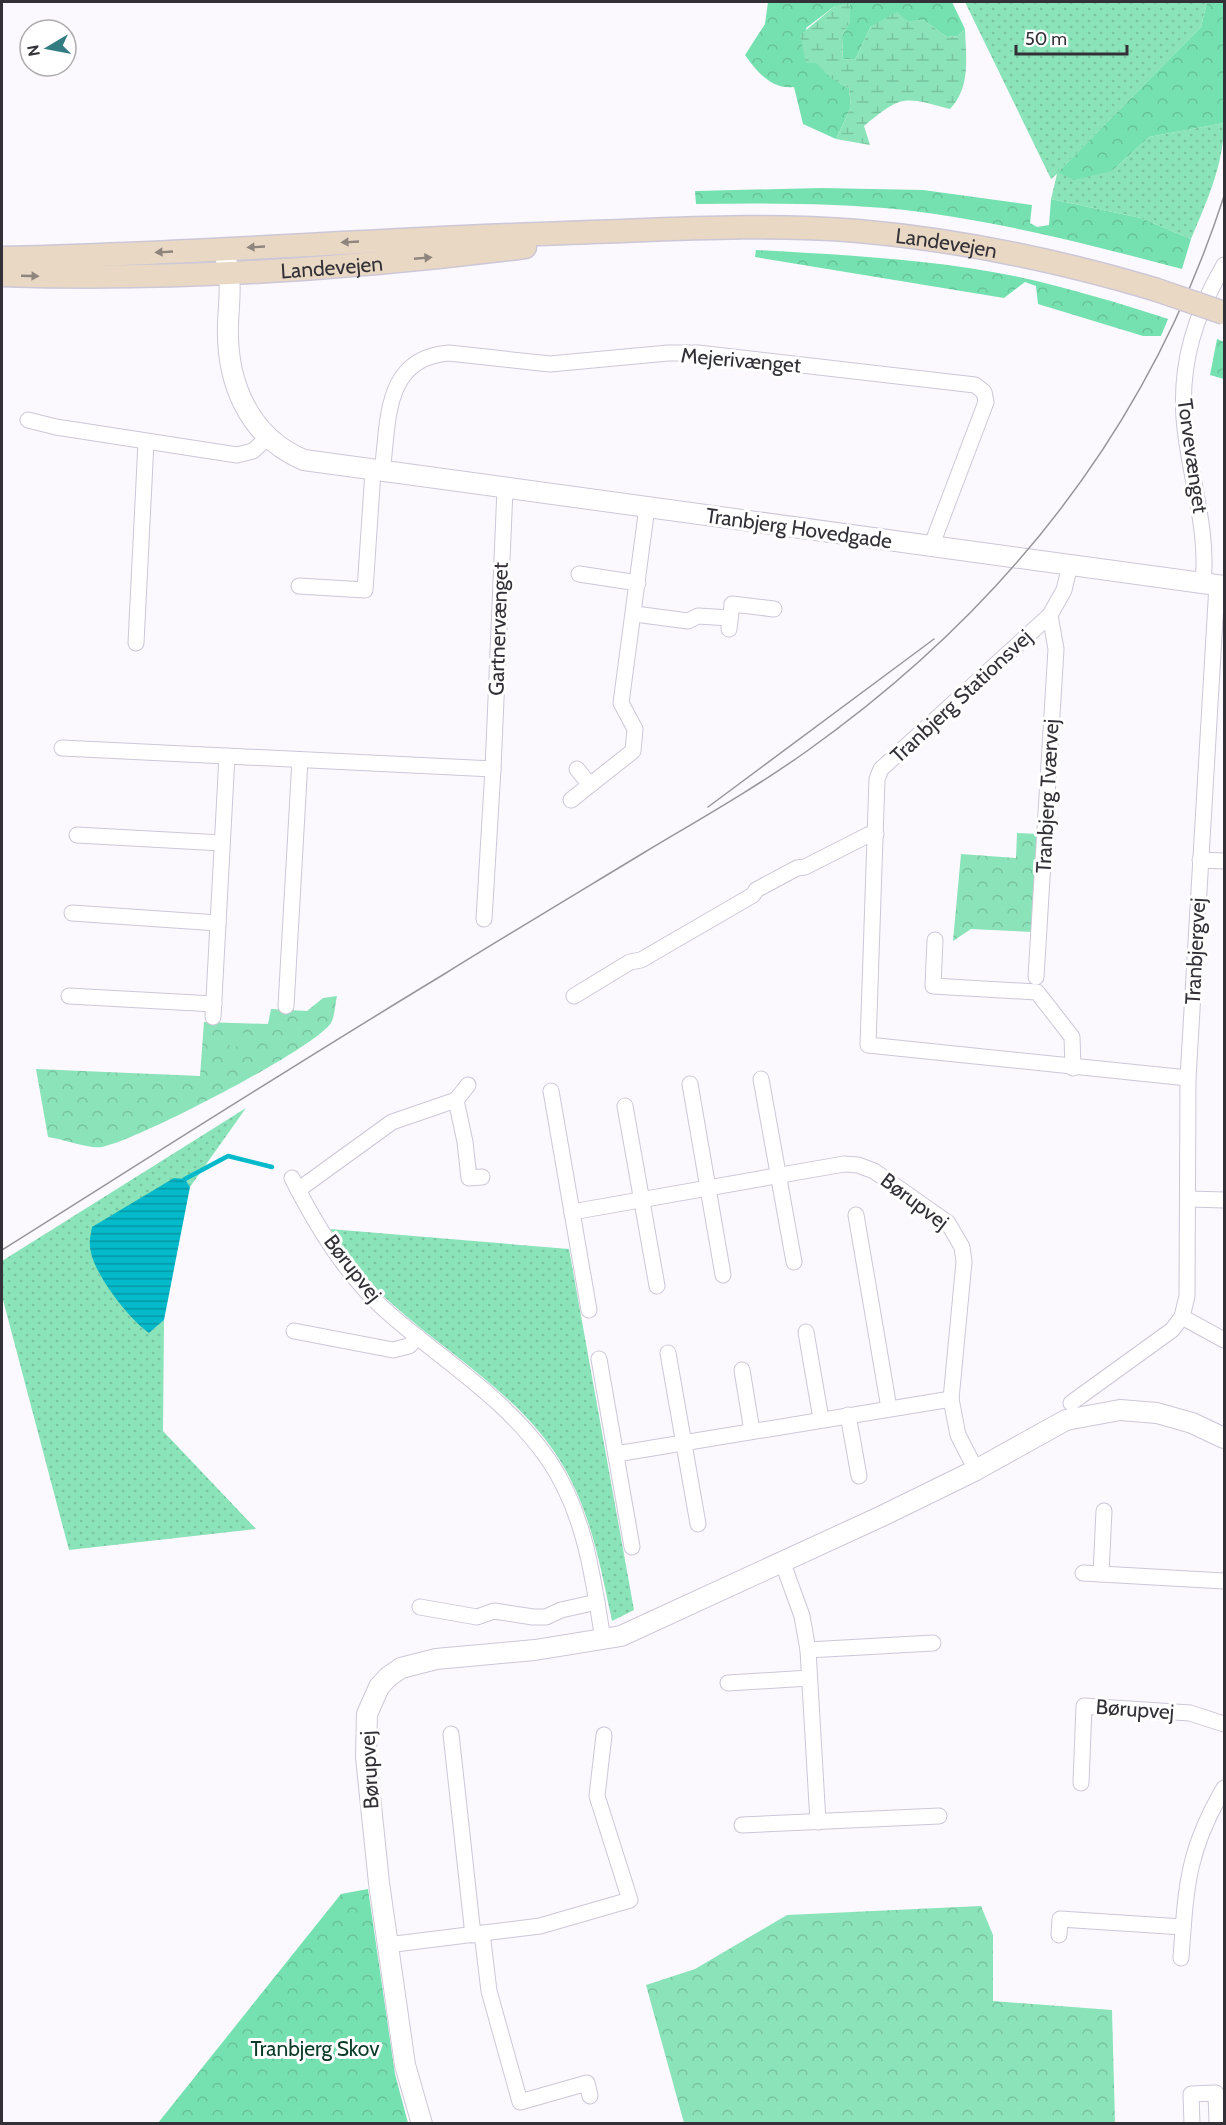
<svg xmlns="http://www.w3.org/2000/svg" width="1226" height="2125" font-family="Cabin,sans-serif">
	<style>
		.grass { fill: url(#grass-dots) }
		.forest { fill: url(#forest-crowns) }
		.wetland { fill: url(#wetland-marsh) }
		.park { fill: url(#park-crowns) }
		.garden { fill: #8be3b9 }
		.water { fill: url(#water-rules) }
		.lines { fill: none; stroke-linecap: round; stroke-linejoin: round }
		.stream { stroke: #03b9ca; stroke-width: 4.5 }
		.minor-casing { stroke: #cdc7d7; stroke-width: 17 }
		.tertiary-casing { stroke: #cdc7d7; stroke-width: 22 }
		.secondary-casing { stroke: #cdc7d7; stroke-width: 25 }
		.minor { stroke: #fff; stroke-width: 15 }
		.tertiary { stroke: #fff; stroke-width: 20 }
		.secondary { stroke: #e9d9c4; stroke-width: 22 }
		.tram { stroke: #98969b; stroke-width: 1.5 }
		.secondary-bridge-casing { stroke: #cdc7d7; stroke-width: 25; stroke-linecap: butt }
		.secondary-bridge { stroke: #e9d9c4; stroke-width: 22 }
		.oneway { fill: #8e857e }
		.labels { text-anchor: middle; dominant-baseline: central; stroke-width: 6; stroke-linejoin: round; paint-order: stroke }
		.street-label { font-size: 21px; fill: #333137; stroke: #fff }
		.park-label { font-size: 21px; fill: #0b3b28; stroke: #fff }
	</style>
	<defs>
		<pattern id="grass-dots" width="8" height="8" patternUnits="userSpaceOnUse" patternTransform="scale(1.5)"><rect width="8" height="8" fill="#8be3b9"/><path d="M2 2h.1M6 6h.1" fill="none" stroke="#78c3a0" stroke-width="1.8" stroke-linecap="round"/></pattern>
		<pattern id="forest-crowns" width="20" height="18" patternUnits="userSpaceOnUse" patternTransform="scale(1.5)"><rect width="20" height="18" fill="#76e1b0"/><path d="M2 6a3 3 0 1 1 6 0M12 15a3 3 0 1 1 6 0" fill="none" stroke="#67c298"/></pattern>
		<pattern id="wetland-marsh" width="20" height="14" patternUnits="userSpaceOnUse" patternTransform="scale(1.5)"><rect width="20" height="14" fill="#8be3b9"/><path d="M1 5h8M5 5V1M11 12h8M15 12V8" fill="none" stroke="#78c3a0"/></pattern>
		<pattern id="park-crowns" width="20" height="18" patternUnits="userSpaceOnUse" patternTransform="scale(1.5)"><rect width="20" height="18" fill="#8be3b9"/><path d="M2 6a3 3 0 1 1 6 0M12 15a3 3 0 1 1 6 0" fill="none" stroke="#78c3a0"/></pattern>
		<pattern id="water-rules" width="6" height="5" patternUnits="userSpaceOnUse" patternTransform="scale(1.5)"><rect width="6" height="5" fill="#03b9ca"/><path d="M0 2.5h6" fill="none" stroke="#0597a5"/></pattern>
	</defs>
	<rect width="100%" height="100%" fill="#fbf9fd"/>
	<g class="grass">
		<path d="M 965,2 L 1207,2 L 1201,27 L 1058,172 L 1112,171 L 1149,137 L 1224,123 C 1224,164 1207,201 1191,239 L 1141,218 L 1051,199 L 1057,174 L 1051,179 Z"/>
		<path d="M 246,1108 L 190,1187 L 185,1179 L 149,1333 L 164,1320 L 163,1431 L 256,1529 L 69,1550 L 2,1296 L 2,1261 Z"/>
		<path d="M 330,1229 L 569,1249 L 634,1610 L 612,1621 C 601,1569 592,1517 565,1469 C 525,1398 450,1356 391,1303 C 367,1283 349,1253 330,1229 Z"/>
	</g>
	<g class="forest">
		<path d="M 768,2 L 952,2 L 965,29 L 958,36 L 947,37 L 923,20 L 871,26 L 855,60 L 843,59 L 842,36 L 850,21 L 835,6 L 806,28 C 815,61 817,71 849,88 L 851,107 L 836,139 L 803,124 L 794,87 C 772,90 757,72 745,55 L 765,24 Z"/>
		<path d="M 1207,2 L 1224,2 L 1224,123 L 1149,137 L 1112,171 L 1074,180 L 1058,172 L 1201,27 Z"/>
		<path d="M 821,188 L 923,190 L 1032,205 L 1030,223 L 1037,227 L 1049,225 L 1051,199 L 1141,218 L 1191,239 L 1182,269 C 1091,245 999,221 905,210 C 835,203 766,203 696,204 L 695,191 Z"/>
		<path d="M 756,250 C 843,255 933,259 1019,277 C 1069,288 1119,303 1168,319 L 1161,336 L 1143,336 L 1038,304 L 1036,286 L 1025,282 L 1004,298 L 755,257 Z"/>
		<path d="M 1217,339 L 1224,342 L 1224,379 L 1210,375 Z"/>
		<path d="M 368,1889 L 395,2074 L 408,2123 L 158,2123 L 341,1894 Z"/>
	</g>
	<path class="wetland" d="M 850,3 L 850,21 L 842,36 L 843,59 L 855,60 L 871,26 L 897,12 L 908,21 L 923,20 L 947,37 L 958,36 L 965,29 C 966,58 971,87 950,109 C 903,97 903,94 864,126 L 870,145 L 836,139 L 851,107 L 849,88 L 832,79 L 816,63 L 806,63 L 800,35 L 835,6 Z"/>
	<g class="park">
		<path d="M 1017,833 L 1039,834 L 1033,932 L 971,929 L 953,941 L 961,854 L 1016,858 Z"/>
		<path d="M 337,996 C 335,1004 335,1016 331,1023 C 314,1049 136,1141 102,1147 C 90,1149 62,1139 48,1137 L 36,1069 L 200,1076 L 204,1022 L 268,1024 L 271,1009 L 307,1011 L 323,998 Z"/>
		<path d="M 981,1906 L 993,1935 L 993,2001 L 1112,2010 L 1115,2123 L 684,2123 L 646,1985 L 695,1969 L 787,1915 Z"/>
	</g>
	<path class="garden" d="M 229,1031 L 258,1036 L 257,1049 L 227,1045 Z"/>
	<path class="water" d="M 174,1178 L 185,1179 L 190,1187 L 164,1320 L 149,1333 C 129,1319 91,1271 90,1246 C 89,1240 91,1233 92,1227 Z"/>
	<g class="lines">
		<path class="stream" d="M 185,1179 L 228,1156 L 272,1167"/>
		<g class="minor-casing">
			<g id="minor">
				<path d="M 28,420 L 56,427 L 237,455 L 253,451 L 268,437"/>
				<path d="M 382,472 C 389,421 383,358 449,353 L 550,364 L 668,353 L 698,353 L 975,385 L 984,392 L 986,402 L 931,547"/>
				<path d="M 1070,565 L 1064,590 L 1050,615 L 881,769 L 877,779 L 868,1045 L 1188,1078"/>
				<path d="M 579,574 L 638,583"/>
				<path d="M 1203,583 C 1209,526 1188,474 1184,418 C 1180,362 1196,313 1224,265"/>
				<path d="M 299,586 L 365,590 L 373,471"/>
				<path d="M 635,614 L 688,621 L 698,616 L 730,618"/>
				<path d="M 729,629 L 732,604 L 774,609"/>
				<path d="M 136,643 L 146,442"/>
				<path d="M 62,748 L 493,769 L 505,489"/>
				<path d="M 577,769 L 590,785"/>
				<path d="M 571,800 L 633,751 L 635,729 L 621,703 L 647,507"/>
				<path d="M 77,835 L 222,843"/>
				<path d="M 1200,860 L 1224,861"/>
				<path d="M 72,913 L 218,923"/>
				<path d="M 484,919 L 493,769"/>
				<path d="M 935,940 L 933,986 L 1037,992 L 1072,1037 L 1073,1068"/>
				<path d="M 1036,977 L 1056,649 L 1050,615"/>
				<path d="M 69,996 L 214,1004"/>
				<path d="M 574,996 L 630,962 L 641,960 L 753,895 L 756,890 L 797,868 L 805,867 L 868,835 L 876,834"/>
				<path d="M 286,1006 L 300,760"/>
				<path d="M 213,1017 L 227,756"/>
				<path d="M 761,1079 L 794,1262"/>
				<path d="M 690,1084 L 723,1275"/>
				<path d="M 551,1091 L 589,1310"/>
				<path d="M 456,1100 L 465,1142 L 469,1178 L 482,1177"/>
				<path d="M 625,1106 L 657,1286"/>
				<path d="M 292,1178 C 317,1228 350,1281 393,1317 C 447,1363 507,1400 548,1459 C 585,1513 593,1577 603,1640"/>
				<path d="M 298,1190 L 392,1122 L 456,1100 L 468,1085"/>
				<path d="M 1189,1199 L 1224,1200"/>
				<path d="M 572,1212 L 844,1164 L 858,1165 L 874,1171 L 948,1223 L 962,1247 L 964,1262 L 951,1399 L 958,1435 L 976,1470"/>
				<path d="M 856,1215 L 889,1408"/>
				<path d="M 1182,1317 L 1224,1340"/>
				<path d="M 294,1331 L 393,1350 L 409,1346 L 418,1337"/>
				<path d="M 806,1332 L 821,1419"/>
				<path d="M 668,1353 L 698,1524"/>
				<path d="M 599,1359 L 632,1547"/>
				<path d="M 742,1370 L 752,1431"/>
				<path d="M 1071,1403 L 1172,1330 L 1182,1317 L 1187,1296 L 1188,1078 L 1217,585"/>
				<path d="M 848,1415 L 859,1476"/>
				<path d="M 616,1454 L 951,1399"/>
				<path d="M 782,1561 L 802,1616 L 808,1650 L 818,1822"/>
				<path d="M 1083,1573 L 1224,1581"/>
				<path d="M 1101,1574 L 1104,1511"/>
				<path d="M 420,1607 L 477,1617 L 494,1611 L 533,1617 L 546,1617 L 561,1610 L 597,1602"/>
				<path d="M 808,1650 L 933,1643"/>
				<path d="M 728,1683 L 809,1678"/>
				<path d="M 451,1734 L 473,1935"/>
				<path d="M 1081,1783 L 1084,1706 L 1190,1713 L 1224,1724"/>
				<path d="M 742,1825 L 939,1816"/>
				<path d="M 482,1933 L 489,1991 L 520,2102 L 587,2083 L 590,2096"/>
				<path d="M 1059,1935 L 1060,1919 L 1183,1927"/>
				<path d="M 387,1945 L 540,1926 L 630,1900 L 597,1796 L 604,1735"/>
				<path d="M 1181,1958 C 1186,1887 1187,1851 1224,1788"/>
				<path d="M 1192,2124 L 1191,2094 L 1216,2093 L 1217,2124"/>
			</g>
		</g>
		<g class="tertiary-casing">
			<g id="tertiary">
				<path d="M 226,260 C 232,282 229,301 228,324 C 226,381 248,437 304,460 L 1224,586"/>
				<path d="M 422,2124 L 405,2065 L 379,1883 L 366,1757 L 367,1714 L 379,1687 L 388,1677 L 401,1668 L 436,1659 L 535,1650 L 621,1636 L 882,1516 L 976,1470 L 1066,1420 L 1120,1410 L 1157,1413 L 1192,1423 L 1224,1438"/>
			</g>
		</g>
		<g class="secondary-casing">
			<g id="secondary">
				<path id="s1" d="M 2,258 C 190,254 378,239 566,233 C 663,230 761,223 858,231 C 959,240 1057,260 1154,289"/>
				<path id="s2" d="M 2,275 C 176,281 351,269 525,247"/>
			</g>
		</g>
		<use href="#minor" class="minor"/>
		<use href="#tertiary" class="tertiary"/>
		<use href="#secondary" class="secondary"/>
		<g class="tram">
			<path d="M 708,807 L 934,639"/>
			<path d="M 2,1250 C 150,1157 297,1063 446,973 C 512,932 579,892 645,852 C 700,819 755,788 807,751 C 1005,610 1149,428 1224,196"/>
		</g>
		<g class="secondary-bridge-casing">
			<path id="secondary-bridge" d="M 1154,289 L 1224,313"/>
		</g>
		<use href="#secondary-bridge" class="secondary-bridge"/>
	</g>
	<defs><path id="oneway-solid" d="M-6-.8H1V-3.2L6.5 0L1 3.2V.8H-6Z" transform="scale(1.5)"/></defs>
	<g class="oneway">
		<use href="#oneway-solid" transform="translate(350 242) rotate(177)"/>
		<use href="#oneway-solid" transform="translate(256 247) rotate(177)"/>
		<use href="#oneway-solid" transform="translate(164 252) rotate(177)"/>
		<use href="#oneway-solid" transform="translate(423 258) rotate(-5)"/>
		<use href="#oneway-solid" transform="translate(30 276) rotate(2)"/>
	</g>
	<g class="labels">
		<g class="street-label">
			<text stroke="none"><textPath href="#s1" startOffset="946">Landevejen</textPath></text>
			<text stroke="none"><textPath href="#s2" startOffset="330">Landevejen</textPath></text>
			<text transform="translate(741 360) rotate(5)">Mejerivænget</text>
			<text transform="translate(1193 456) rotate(82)">Torvevænget</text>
			<text transform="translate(799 528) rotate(8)">Tranbjerg Hovedgade</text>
			<text transform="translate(498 629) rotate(-88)">Gartnervænget</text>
			<text transform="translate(961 696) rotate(-43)">Tranbjerg Stationsvej</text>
			<text transform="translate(1047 796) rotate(-87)">Tranbjerg Tværvej</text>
			<text transform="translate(1195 951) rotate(-87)">Tranbjergvej</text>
			<text transform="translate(915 1201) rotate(37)">Børupvej</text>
			<text transform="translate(353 1268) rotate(52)">Børupvej</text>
			<text transform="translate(1135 1709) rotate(4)">Børupvej</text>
			<text transform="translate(369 1770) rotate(-93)">Børupvej</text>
		</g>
		<g class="park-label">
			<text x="315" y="2048">Tranbjerg Skov</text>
		</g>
	</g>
	<rect width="1226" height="2125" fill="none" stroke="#333137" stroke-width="6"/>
	<g transform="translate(48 48) rotate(260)"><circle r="28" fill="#ffffff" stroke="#adadaf" stroke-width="1.5"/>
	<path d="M0-4.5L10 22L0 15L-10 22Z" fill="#337c81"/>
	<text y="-9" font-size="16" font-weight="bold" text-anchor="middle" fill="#333137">N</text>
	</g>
	<path d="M1016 45v9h111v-9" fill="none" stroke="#333137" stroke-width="3"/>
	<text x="1025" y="45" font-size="18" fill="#333137" stroke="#ffffff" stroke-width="4.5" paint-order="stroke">50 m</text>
</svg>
